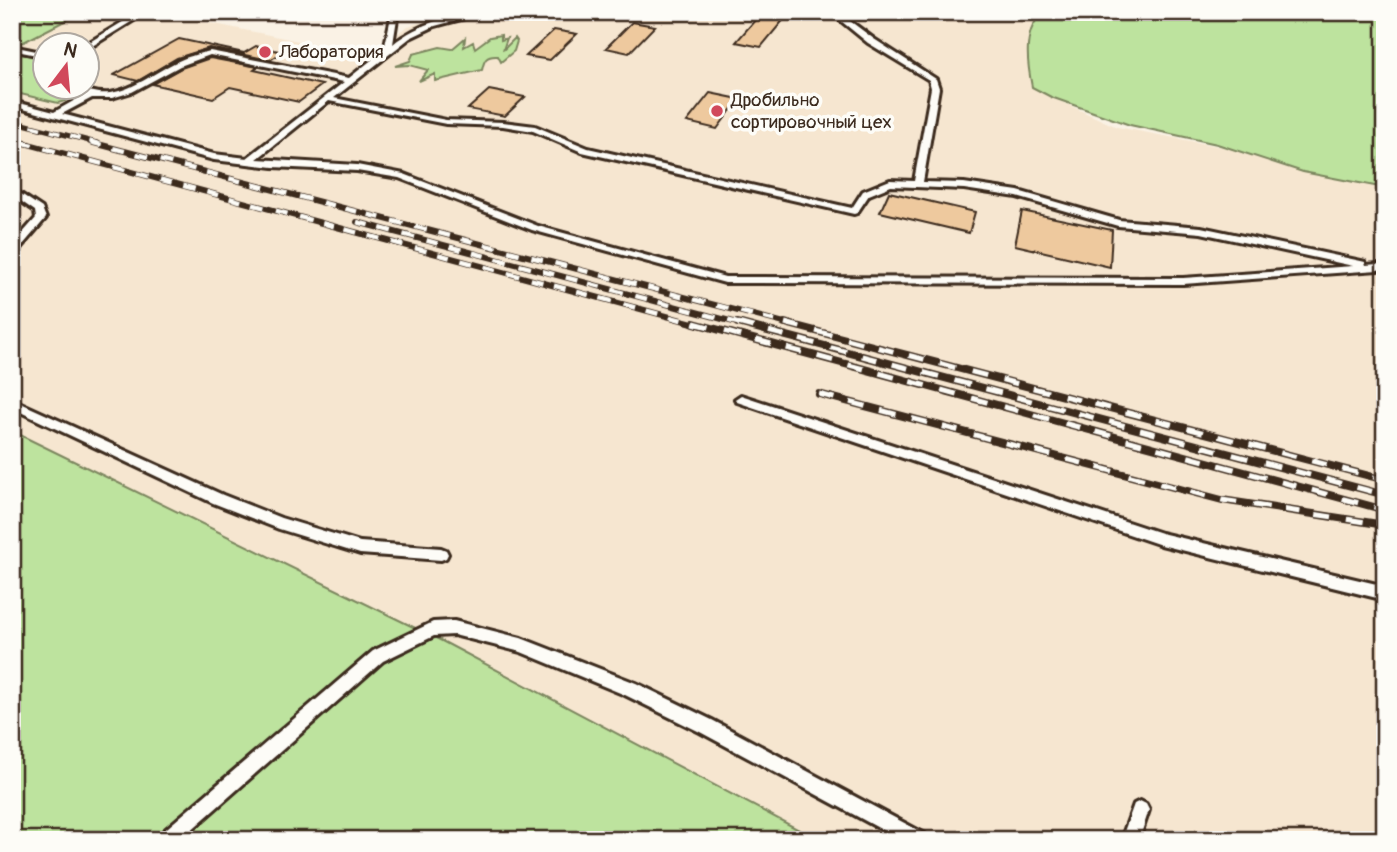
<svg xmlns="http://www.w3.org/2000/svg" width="1397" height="852" font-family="Pangolin,sans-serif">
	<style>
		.built { fill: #f6e6d0; fill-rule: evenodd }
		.green { fill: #bde39e; stroke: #7c865e; stroke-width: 2 }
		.building { fill: #eec99e; stroke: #3b2a1e; stroke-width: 2 }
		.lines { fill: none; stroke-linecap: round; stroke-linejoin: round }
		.service-casing { stroke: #3b2a1e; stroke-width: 6 }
		.service { fill: #fdfcf7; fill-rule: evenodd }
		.rail-far2-casing { stroke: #3b2a1e; stroke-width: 5 }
		.rail-far1-casing { stroke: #3b2a1e; stroke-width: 6 }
		.rail-casing { stroke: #3b2a1e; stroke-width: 8 }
		.rail-far2 { stroke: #fdfcf7; stroke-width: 3.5; stroke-dasharray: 10; stroke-linecap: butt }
		.rail-far1 { stroke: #fdfcf7; stroke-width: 4.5; stroke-dasharray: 12; stroke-linecap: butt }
		.rail { stroke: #fdfcf7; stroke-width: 5; stroke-dasharray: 16; stroke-linecap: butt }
		.poi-dot { fill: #d1495b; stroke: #fdfcf7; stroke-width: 2.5 }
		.labels { text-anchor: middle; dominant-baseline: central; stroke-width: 7; stroke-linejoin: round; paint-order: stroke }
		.far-poi-label { font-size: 19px; fill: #3b2a1e; stroke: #fdfcf7; text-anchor: start }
	</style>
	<rect width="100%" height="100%" fill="#faf2e5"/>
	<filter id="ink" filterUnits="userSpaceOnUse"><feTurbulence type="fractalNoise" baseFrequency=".0143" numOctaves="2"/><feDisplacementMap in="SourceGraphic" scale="14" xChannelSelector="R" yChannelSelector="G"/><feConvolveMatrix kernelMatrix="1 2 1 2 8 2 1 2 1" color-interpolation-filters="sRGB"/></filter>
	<g filter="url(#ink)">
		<path class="built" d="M 82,12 L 156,12 L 367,55 L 408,26 L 456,12 L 1045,12 L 1037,18 L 1032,87 L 1051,97 L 1117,127 L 1385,178 L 1385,840 L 263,840 L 58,455 L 12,431 L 12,230 L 19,223 L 12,217 L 12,44 L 19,45 ZM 46,46 L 88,46 L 88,88 L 46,88 Z"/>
		<g class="green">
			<path d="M 12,12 L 82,12 L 18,45 L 12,44 Z"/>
			<path d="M 1045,12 L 1385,12 L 1385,188 L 1303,172 L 1217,144 L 1130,125 L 1051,97 L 1032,87 C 1027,63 1022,27 1045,12 Z"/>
			<path d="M 501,35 L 501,40 L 507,38 L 503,50 L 515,38 L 517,41 L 514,51 L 501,62 L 498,56 C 486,55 484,60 482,70 L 435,81 L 435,74 L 419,81 L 428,70 L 409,65 L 395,66 L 410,61 L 413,54 L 440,47 L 452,49 L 465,38 L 464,47 L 473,42 L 475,48 L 490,37 Z"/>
			<path d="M 12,53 L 34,56 L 45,63 L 46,88 L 67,88 L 70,93 L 65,101 L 58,103 L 12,92 Z"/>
			<path d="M 12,431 L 442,641 L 818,840 L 12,840 Z"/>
		</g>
		<g class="building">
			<path d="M 762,12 L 790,12 L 761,47 L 736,42 Z"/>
			<path d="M 632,22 L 655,26 L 629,53 L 606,48 Z"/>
			<path d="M 554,30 L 577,34 L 550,60 L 526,56 Z"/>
			<path d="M 179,39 L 244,53 L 256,46 L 283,52 L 270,60 L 209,48 L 177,58 L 138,81 L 114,75 Z"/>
			<path d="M 210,58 L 258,67 L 254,70 L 322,85 L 299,102 L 230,87 L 213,98 L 152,84 L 181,68 Z"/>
			<path d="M 489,90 L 525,97 L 505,116 L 468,109 Z"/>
			<path d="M 710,93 L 739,99 L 717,129 L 687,122 Z"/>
			<path d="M 889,192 L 975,212 L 969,233 L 880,212 Z"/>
			<path d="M 1022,211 L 1112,230 L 1110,267 L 1015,245 Z"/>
		</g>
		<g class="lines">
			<g class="service-casing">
				<g id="service">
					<path d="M 139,12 L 147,12 L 89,48 L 88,46 L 83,46 Z"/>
					<path d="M 392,12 L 398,12 L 393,44 C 417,24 456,12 487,12 L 435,26 L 410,38 L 334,98 L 446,120 L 503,122 L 535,126 L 588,148 L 852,208 L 863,191 L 890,180 L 914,181 L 931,88 L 929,80 L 868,43 L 830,12 L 838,12 L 874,39 L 936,79 L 939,88 L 923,182 L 964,183 L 1018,191 L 1119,220 L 1201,227 L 1361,261 L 1365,262 L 1366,265 L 1378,264 L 1383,267 L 1378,270 L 1183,284 L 725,283 L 532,230 L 399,178 L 357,171 L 273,167 L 214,160 L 12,106 L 12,101 L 54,112 L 84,95 L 76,93 L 73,88 C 86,88 96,95 110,93 C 133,90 154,73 174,63 C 186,57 197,54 210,51 L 349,78 L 384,50 ZM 210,55 L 344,82 L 247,158 L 214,154 L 62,114 L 92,98 L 112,98 L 132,92 L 180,66 ZM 329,101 L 446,124 L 503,126 L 533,131 L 582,152 L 854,214 L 857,213 L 869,195 L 891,186 L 964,189 L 1017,197 L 1118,226 L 1201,233 L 1353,266 L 1183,278 L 725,277 L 538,226 L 404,174 L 357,165 L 257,159 Z"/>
					<path d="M 571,12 L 615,12 L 612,14 L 574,14 Z"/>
					<path d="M 12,46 L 46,53 L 46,57 L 12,50 Z"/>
					<path d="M 12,188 L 42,208 L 46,218 L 16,253 L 12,254 L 12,245 L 36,218 L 35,211 L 12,195 Z"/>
					<path d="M 741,395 L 1161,533 L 1385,586 L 1385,600 L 1161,545 L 737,402 L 735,399 Z"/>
					<path d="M 12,399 L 223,495 L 281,518 L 360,542 L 441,548 L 446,550 L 448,554 L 446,558 L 441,560 L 360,554 L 279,529 L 213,503 L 12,408 Z"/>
					<path d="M 454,621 L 521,638 L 636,683 L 712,720 L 925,834 L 928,840 L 901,840 L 700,732 L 625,695 L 521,652 L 454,635 L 434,636 L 383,661 L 180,840 L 157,840 L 160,834 L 373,651 L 433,622 Z"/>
					<path d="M 1140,801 L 1146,804 L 1149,810 L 1139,840 L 1121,840 L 1134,804 Z"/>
				</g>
			</g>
			<use href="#service" class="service"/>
			<g class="rail-far2-casing">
				<g id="rail-far2">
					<path d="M 12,121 L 97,143"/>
					<path d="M 12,139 L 28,143"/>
				</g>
			</g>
			<g class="rail-far1-casing">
				<g id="rail-far1">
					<path d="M 21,142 L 700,325"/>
					<path d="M 90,142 L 792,325"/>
					<path d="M 357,222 L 745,325"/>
				</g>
			</g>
			<g class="rail-casing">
				<g id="rail">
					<path d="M 694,323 L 1385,510"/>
					<path d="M 738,323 L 1385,495"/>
					<path d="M 785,323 L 1385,480"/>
					<path d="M 819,394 L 1222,500 L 1385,525"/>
				</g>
			</g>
			<use href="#rail-far2" class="rail-far2"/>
			<use href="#rail-far1" class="rail-far1"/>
			<use href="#rail" class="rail"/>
		</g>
	</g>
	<g class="poi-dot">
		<circle cx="265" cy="52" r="7"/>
		<circle cx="717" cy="111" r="7"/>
	</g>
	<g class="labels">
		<g class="far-poi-label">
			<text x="279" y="52">Лаборатория</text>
			<text x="731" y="100">Дробильно<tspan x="731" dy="22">сортировочный цех</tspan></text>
		</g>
	</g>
	<rect width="1397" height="852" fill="none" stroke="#fdfcf7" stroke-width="42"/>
	<rect x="21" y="21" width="1355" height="810" fill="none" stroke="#3b2a1e" stroke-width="2.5" filter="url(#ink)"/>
	<g transform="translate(66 66) rotate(16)"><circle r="33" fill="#fdfcf7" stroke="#afa8a0" stroke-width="2"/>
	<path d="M0-5L12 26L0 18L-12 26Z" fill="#d1495b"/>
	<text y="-10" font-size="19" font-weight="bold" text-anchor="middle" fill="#3b2a1e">N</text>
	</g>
</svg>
